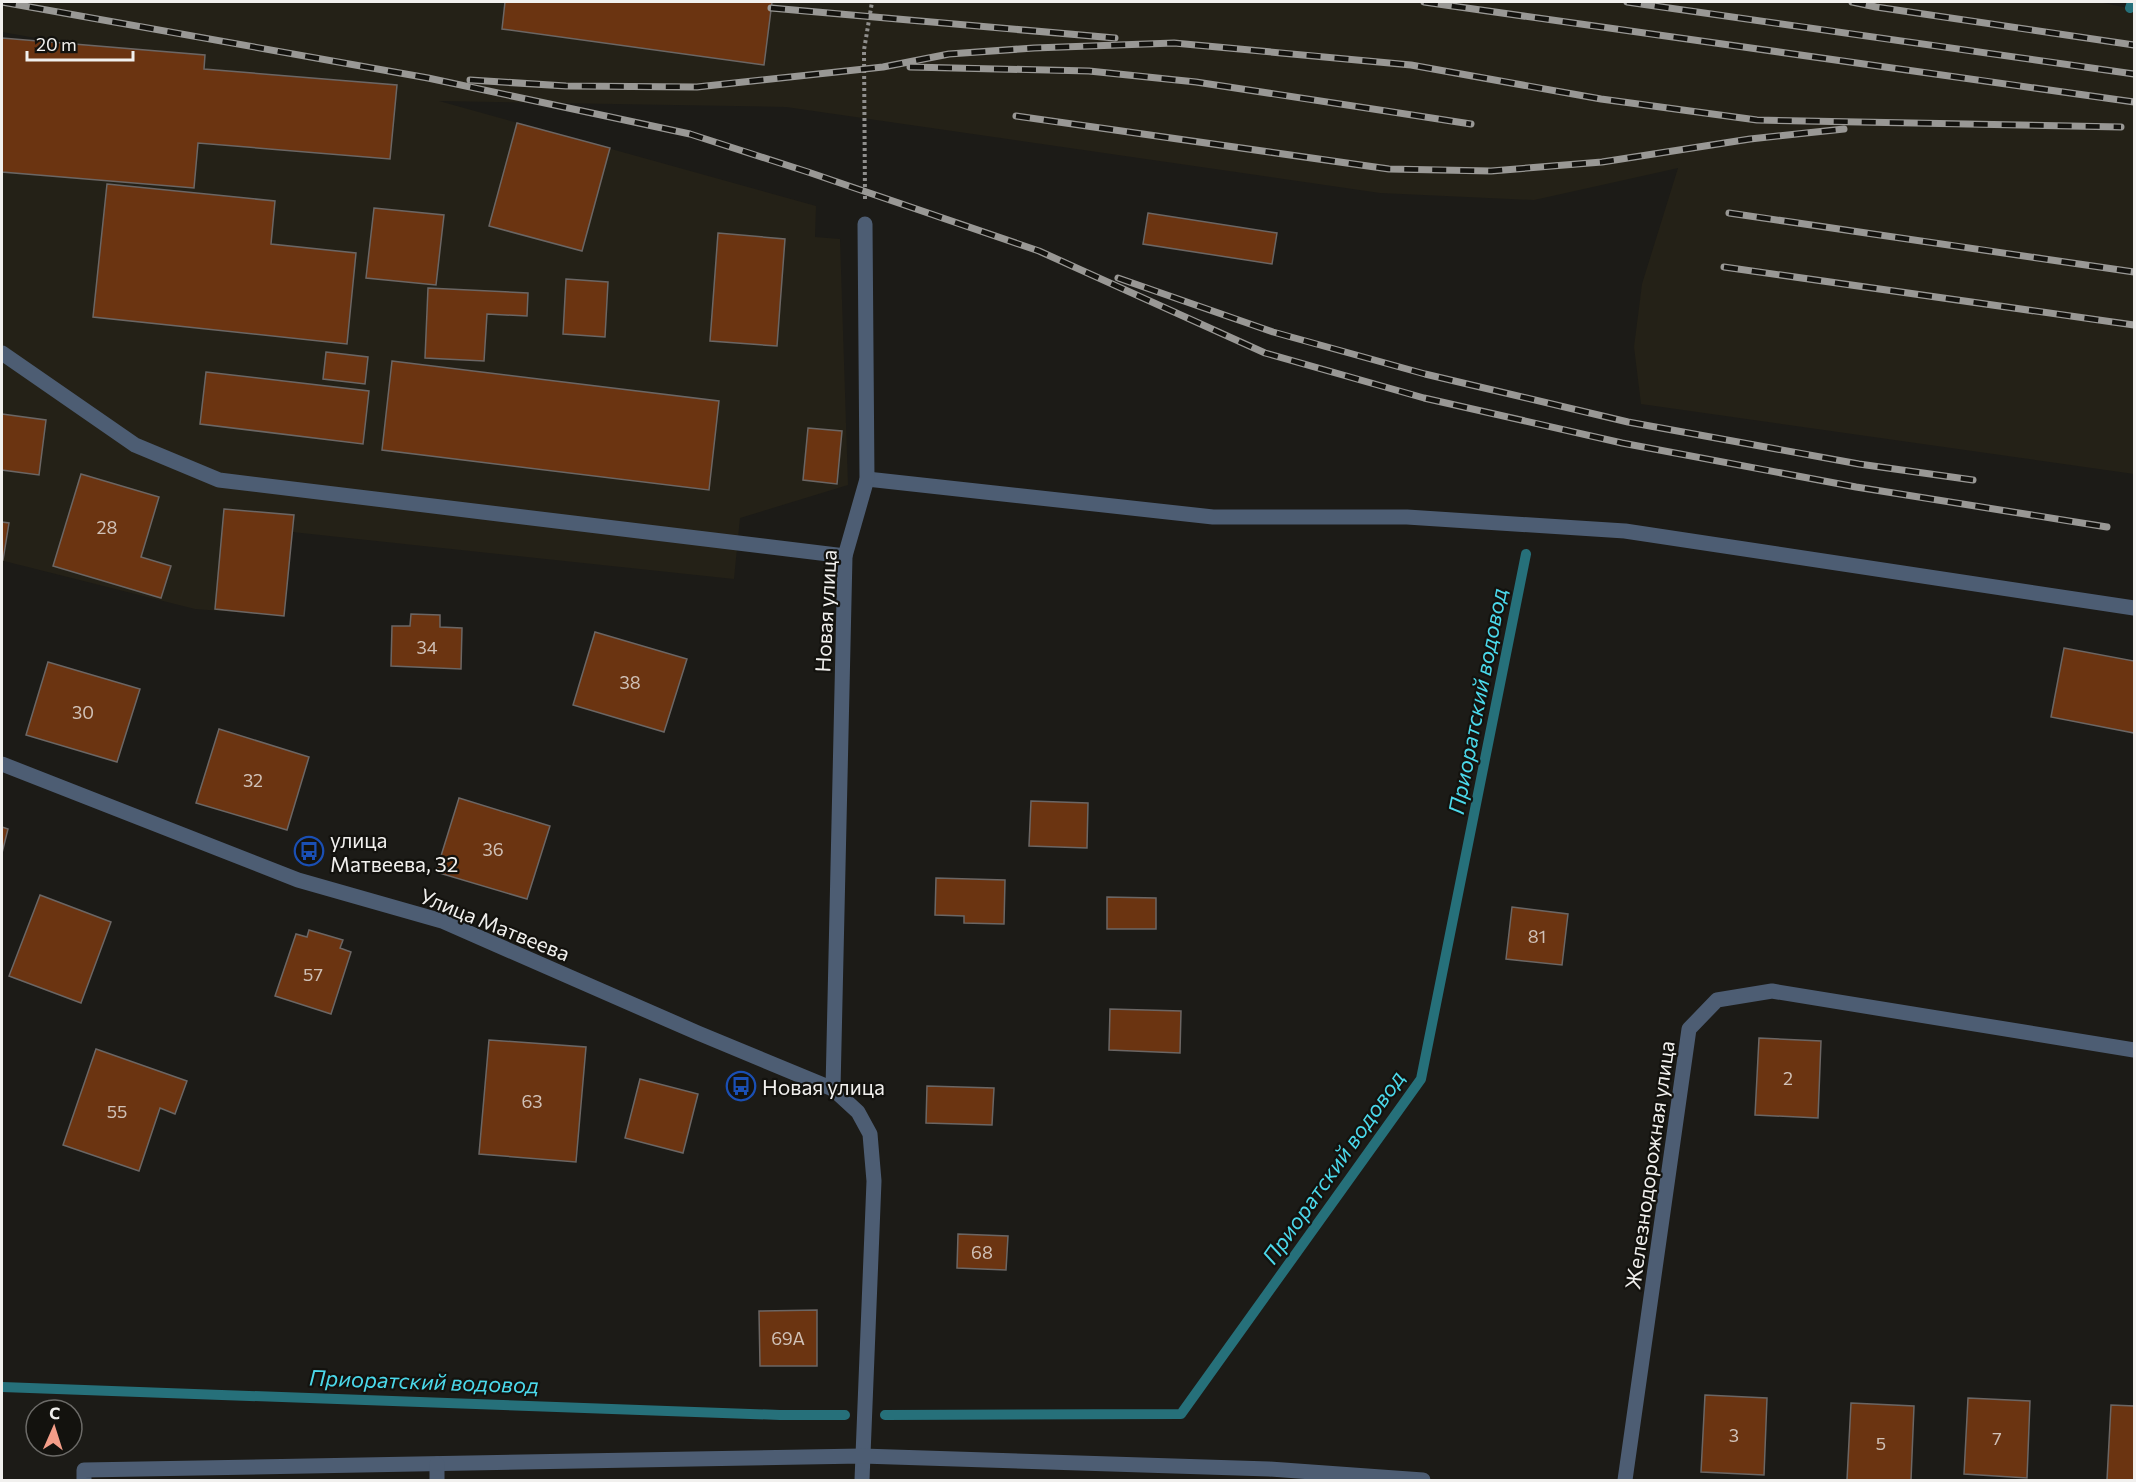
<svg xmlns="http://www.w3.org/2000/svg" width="2136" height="1482" font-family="Commissioner,sans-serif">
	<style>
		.built { fill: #242117 }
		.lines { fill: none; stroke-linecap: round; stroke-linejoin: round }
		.stream { stroke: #26707a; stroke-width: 10 }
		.building { fill: #6b3411; stroke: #6b6664; stroke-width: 1.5 }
		.path { stroke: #908f8d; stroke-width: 4; stroke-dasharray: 3 3; stroke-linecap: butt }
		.lane { stroke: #4d5d73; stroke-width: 15 }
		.street { stroke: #4d5d73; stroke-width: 15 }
		.rail-casing { stroke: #999895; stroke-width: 7 }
		.rail { stroke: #13120e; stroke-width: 4.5; stroke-dasharray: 14; stroke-linecap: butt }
		.labels { text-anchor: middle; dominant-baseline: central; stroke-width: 4.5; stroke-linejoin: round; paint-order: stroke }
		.number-label { font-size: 18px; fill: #d0c1b7 }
		.street-label { font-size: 21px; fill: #f1f0ee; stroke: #13120e }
		.poi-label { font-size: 21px; fill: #f1f0ee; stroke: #13120e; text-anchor: start }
		.water-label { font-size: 22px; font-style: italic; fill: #4bd9eb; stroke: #13120e }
	</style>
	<rect width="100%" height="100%" fill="#1c1b17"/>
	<path class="built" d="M 2,2 L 2098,2 L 2134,9 L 2134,474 L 1641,404 L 1634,347 L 1642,284 L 1678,168 L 1534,200 L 1380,193 L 786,107 L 439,101 L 816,206 L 815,237 L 840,239 L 848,485 L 740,518 L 734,579 L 292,532 L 284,616 L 195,609 L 4,561 L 2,569 L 2,38 L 70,44 L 2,32 Z"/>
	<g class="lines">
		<g class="stream">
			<path d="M 2130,8 L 2132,2"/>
			<path d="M 2,1387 L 780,1415 L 845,1415"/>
			<path d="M 885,1415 L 1181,1414 L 1421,1079 L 1526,554"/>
		</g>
	</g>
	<g class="building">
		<path d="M 505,2 L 772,2 L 764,65 L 502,29 Z"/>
		<path d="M 2,38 L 205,55 L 204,69 L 397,85 L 390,159 L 198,143 L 194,188 L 2,172 Z"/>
		<path d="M 517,123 L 610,148 L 582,251 L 489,226 Z"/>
		<path d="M 107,184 L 275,201 L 271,244 L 356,253 L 347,344 L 93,317 Z"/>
		<path d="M 374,208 L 444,215 L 436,285 L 366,278 Z"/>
		<path d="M 1148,213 L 1277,233 L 1272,264 L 1143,244 Z"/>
		<path d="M 718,233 L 785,239 L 777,346 L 710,341 Z"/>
		<path d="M 566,279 L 608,282 L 605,337 L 563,334 Z"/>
		<path d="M 428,288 L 528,293 L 527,316 L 487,314 L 484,361 L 425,358 Z"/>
		<path d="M 326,352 L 368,357 L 365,384 L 323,379 Z"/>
		<path d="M 392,361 L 719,401 L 709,490 L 382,450 Z"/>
		<path d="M 206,372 L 369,391 L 363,444 L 200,424 Z"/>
		<path d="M 2,414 L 46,420 L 39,475 L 2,470 Z"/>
		<path d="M 808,428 L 842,431 L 837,484 L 803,480 Z"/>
		<path d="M 81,474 L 159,497 L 141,557 L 171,566 L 161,598 L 53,566 Z"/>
		<path d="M 224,509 L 294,515 L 284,616 L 215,609 Z"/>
		<path d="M 2,522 L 9,523 L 3,560 L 2,560 Z"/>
		<path d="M 411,614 L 440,615 L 440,627 L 462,628 L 461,669 L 391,666 L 392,626 L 410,626 Z"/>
		<path d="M 595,632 L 687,659 L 664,732 L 573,705 Z"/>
		<path d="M 2064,648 L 2134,661 L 2134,733 L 2051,717 Z"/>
		<path d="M 48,662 L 140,689 L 117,762 L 26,735 Z"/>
		<path d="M 219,729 L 309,757 L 287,830 L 196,803 Z"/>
		<path d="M 459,798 L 550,826 L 527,899 L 436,872 Z"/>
		<path d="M 1031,801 L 1088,803 L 1087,848 L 1029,846 Z"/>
		<path d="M 2,827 L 8,829 L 2,853 Z"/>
		<path d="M 936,878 L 1005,880 L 1004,924 L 964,923 L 964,916 L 935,915 Z"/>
		<path d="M 40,895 L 111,922 L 81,1003 L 9,976 Z"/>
		<path d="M 1107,897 L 1156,898 L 1156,929 L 1107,929 Z"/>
		<path d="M 1512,907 L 1568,914 L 1562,965 L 1506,959 Z"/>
		<path d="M 309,930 L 343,940 L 340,948 L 351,952 L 331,1014 L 275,996 L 296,934 L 307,937 Z"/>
		<path d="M 1110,1009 L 1181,1011 L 1180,1053 L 1109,1050 Z"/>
		<path d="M 1759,1038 L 1821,1041 L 1818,1118 L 1755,1115 Z"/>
		<path d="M 489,1040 L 586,1047 L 576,1162 L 479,1154 Z"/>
		<path d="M 96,1049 L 187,1081 L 175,1114 L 160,1108 L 139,1171 L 63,1145 Z"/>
		<path d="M 640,1079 L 698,1094 L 683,1153 L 625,1138 Z"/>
		<path d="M 927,1086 L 994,1088 L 992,1125 L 926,1123 Z"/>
		<path d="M 958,1234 L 1008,1236 L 1006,1270 L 957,1268 Z"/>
		<path d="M 817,1310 L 817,1366 L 760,1366 L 759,1311 Z"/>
		<path d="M 1705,1395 L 1767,1398 L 1764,1475 L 1701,1472 Z"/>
		<path d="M 1968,1398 L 2030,1401 L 2027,1478 L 1964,1474 Z"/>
		<path d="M 1851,1403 L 1914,1406 L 1911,1480 L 1847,1480 Z"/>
		<path d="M 2111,1405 L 2134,1406 L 2134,1480 L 2107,1480 Z"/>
	</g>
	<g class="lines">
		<path class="path" d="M 865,199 L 864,50 L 872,2"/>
		<g class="lane">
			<path d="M 2,353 L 135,445 L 219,480 L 845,556"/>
			<path d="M 867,479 L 1213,517 L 1407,517 L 1625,531 L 2134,608"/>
		</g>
		<g class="street">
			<path d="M 2,764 L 298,880 L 442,921 L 698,1033 L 833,1089 L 858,1112 L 870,1134 L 874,1181 L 862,1480"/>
			<path d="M 833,1089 L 845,556 L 867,479 L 865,224"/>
			<path d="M 84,1480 L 84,1470 L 862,1456 L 1269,1469 L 1423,1480"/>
			<path d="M 437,1480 L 437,1464"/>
			<path d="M 1625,1480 L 1689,1029 L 1717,1000 L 1772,991 L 2134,1050"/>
		</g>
		<g class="rail-casing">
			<g id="rail">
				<path d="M 2,2 L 428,78 L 690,134 L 808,172 L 1039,251 L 1265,353 L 1424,398 L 1622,443 L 1856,487 L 2107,527"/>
				<path d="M 1424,2 L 2134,102"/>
				<path d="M 1627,2 L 2134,74"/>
				<path d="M 1852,2 L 1876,7 L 2134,45"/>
				<path d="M 771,8 L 1115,38"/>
				<path d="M 910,67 L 1089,71 L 1196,82 L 1471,124"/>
				<path d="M 470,80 L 566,86 L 697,87 L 883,67 L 949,54 L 1034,48 L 1174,43 L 1411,65 L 1601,99 L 1757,120 L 2121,127"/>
				<path d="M 1016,116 L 1389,169 L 1491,171 L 1602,162 L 1750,139 L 1844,129"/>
				<path d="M 1729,213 L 2134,272"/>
				<path d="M 1724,267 L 2134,325"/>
				<path d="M 1118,278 L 1273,332 L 1425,374 L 1628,422 L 1859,464 L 1973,480"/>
			</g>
		</g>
		<use href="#rail" class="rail"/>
	</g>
	<defs>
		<g id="bus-ring" transform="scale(1.5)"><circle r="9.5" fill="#13120e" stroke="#1a4fb4" stroke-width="1.5"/><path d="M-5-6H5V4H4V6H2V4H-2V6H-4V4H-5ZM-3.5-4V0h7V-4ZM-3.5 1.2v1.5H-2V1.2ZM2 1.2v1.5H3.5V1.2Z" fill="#1a4fb4"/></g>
	</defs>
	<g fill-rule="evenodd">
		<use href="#bus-ring" x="309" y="851"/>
		<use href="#bus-ring" x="741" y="1086"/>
	</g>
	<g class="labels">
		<g class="number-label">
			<text x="107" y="527">28</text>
			<text x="427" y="647">34</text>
			<text x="630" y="682">38</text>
			<text x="83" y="712">30</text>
			<text x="253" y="780">32</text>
			<text x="493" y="849">36</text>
			<text x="1537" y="936">81</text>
			<text x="313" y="974">57</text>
			<text x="1788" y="1078">2</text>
			<text x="532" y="1101">63</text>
			<text x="117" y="1111">55</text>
			<text x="982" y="1252">68</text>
			<text x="788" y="1338">69А</text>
			<text x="1734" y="1435">3</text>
			<text x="1997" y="1438">7</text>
			<text x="1881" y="1443">5</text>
		</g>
		<g class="street-label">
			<text transform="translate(825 611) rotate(-87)">Новая улица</text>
			<text transform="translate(495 924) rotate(22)">Улица Матвеева</text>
			<text transform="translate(1649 1165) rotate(-82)">Железнодорожная улица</text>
		</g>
		<g class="poi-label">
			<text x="330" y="839">улица<tspan x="330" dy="24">Матвеева, 32</tspan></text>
			<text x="762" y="1086">Новая улица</text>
		</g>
		<g class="water-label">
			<text transform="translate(1477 701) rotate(-79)">Приоратский водовод</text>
			<text transform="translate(1333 1167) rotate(-55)">Приоратский водовод</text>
			<text transform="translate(424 1381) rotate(2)">Приоратский водовод</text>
		</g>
	</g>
	<rect width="2136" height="1482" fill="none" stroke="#f1f0ee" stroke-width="6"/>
	<g transform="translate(54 1428) rotate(3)"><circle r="28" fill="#13120e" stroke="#6c6b68" stroke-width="1.5"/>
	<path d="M0-4.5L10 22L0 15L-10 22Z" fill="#f49e89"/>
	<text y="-9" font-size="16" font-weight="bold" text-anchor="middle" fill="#f1f0ee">С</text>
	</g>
	<path d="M27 51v9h106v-9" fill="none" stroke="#f1f0ee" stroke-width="3"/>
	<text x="36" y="51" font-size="18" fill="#f1f0ee" stroke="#13120e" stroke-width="4.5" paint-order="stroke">20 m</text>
</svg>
